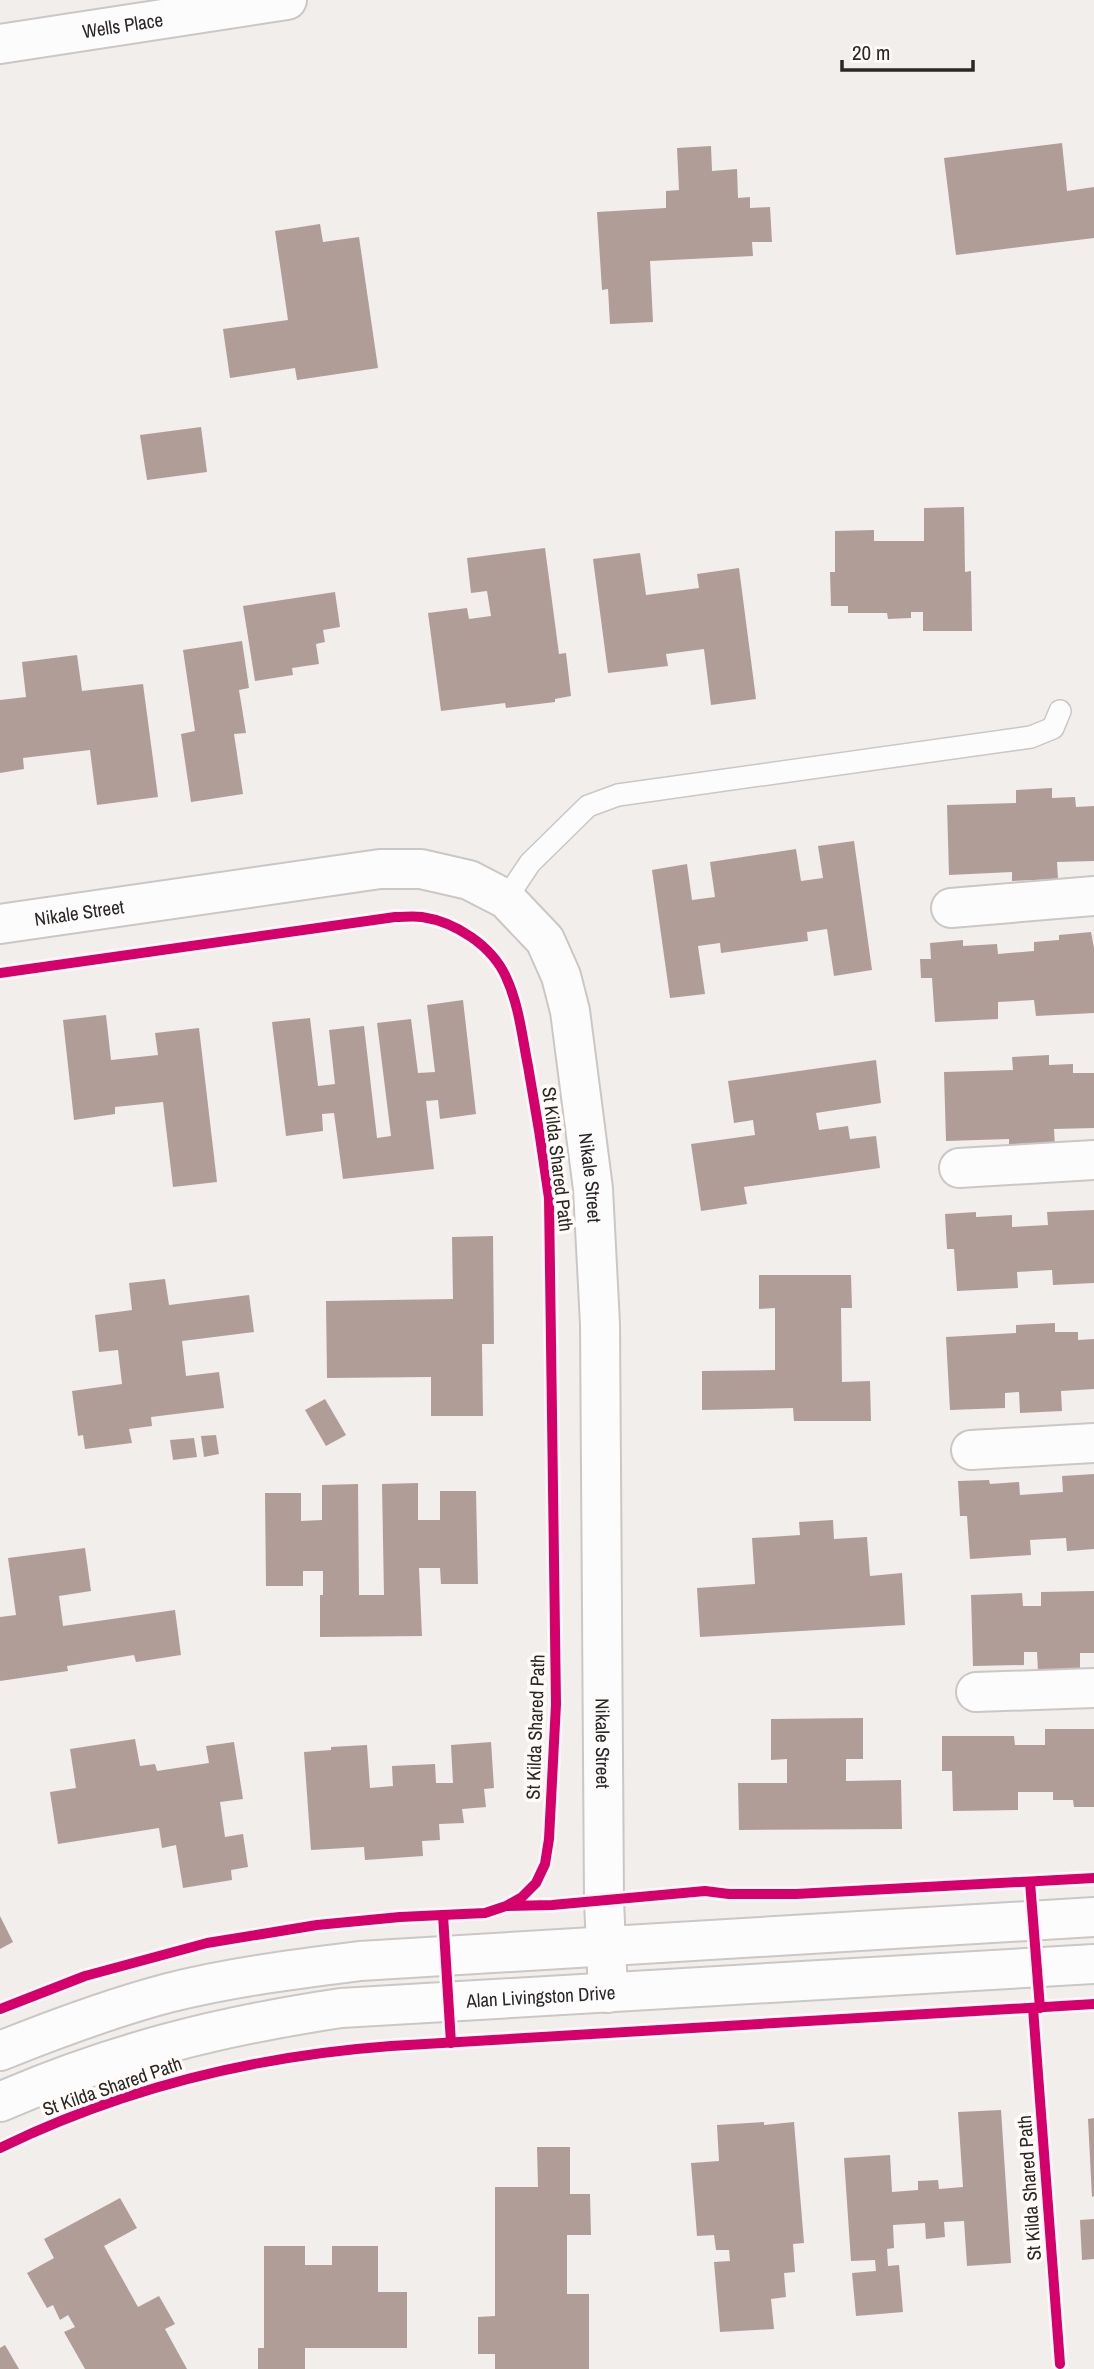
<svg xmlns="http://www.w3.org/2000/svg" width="1094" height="2369" font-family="'Archivo Narrow',sans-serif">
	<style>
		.building { fill: #b09d98 }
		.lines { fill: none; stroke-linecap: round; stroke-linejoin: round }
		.lane-casing { stroke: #cac7c5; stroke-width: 24 }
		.street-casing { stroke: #cac7c5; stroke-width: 42 }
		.lane { stroke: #fdfcfc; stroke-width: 21 }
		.street { stroke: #fdfcfc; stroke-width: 38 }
		.cycleway-casing { stroke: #fffbf9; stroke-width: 15 }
		.cycleway { stroke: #d6006c; stroke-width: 10 }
		.labels { text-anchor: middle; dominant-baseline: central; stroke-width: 7; stroke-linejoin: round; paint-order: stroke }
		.street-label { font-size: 19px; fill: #2a2725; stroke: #fffbf9 }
	</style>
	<rect width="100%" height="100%" fill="#f2eeec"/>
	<g class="building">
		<path d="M 1062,143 L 1067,191 L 1094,187 L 1094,238 L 956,255 L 944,158 Z"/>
		<path d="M 711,146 L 712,171 L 737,169 L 738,198 L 750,197 L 750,208 L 770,207 L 772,242 L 752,242 L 753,256 L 650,261 L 653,322 L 610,324 L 608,289 L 602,290 L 597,212 L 666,208 L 666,191 L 679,190 L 677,148 Z"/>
		<path d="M 320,224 L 323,242 L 359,237 L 378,368 L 297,380 L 295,368 L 230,378 L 223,329 L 288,320 L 275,231 Z"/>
		<path d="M 201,427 L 207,472 L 147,480 L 140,435 Z"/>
		<path d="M 964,507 L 965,572 L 971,571 L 972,631 L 923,631 L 923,612 L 911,612 L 911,618 L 888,619 L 887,613 L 848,613 L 848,606 L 831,606 L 830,572 L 835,572 L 835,531 L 874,530 L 874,541 L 924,541 L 924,508 Z"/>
		<path d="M 545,548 L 559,654 L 566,653 L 571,696 L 555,699 L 555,702 L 506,708 L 505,703 L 441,711 L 428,613 L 467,608 L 469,619 L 491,616 L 487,591 L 471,593 L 467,558 Z"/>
		<path d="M 640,553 L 646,595 L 699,588 L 697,574 L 739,568 L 756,699 L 711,705 L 704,649 L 666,654 L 668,666 L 608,673 L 593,559 Z"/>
		<path d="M 335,592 L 340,627 L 323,630 L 325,642 L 316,644 L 319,664 L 292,668 L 293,675 L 255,681 L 243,606 Z"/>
		<path d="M 242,641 L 249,688 L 239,690 L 246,733 L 234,734 L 243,794 L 191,802 L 181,734 L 195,731 L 183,650 Z"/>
		<path d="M 77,655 L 82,691 L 143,684 L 158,797 L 97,805 L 90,750 L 23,758 L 24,769 L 0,773 L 0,700 L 26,697 L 22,662 Z"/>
		<path d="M 1052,788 L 1052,798 L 1075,797 L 1076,807 L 1094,806 L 1094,861 L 1057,862 L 1058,879 L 1012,881 L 1012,872 L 949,875 L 947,805 L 1016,803 L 1016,790 Z"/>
		<path d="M 854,841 L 872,970 L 834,976 L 827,929 L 807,932 L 808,941 L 721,953 L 720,943 L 698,946 L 705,994 L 670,998 L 652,870 L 687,864 L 692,900 L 715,897 L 710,862 L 796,849 L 801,881 L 823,878 L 818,846 Z"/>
		<path d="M 1091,932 L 1094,948 L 1094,1013 L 1036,1016 L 1034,1000 L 998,1002 L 998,1019 L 935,1022 L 932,978 L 921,978 L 920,959 L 931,959 L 930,943 L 963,940 L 963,946 L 997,944 L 998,954 L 1034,951 L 1034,942 L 1059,940 L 1059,935 Z"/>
		<path d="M 463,1000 L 476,1114 L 440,1119 L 438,1100 L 426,1101 L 434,1169 L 343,1179 L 334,1113 L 322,1114 L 323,1131 L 286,1136 L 272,1022 L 310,1018 L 318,1086 L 335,1084 L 329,1030 L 364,1026 L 377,1138 L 391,1136 L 377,1023 L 411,1019 L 418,1073 L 435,1072 L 427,1005 Z"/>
		<path d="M 106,1015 L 111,1060 L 158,1055 L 155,1033 L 199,1028 L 217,1182 L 173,1187 L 163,1102 L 115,1107 L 115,1114 L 74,1120 L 63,1020 Z"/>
		<path d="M 1049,1055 L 1049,1065 L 1073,1064 L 1073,1073 L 1094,1073 L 1094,1128 L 1054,1129 L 1055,1146 L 1009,1147 L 1009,1139 L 946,1141 L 944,1072 L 1013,1070 L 1012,1057 Z"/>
		<path d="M 876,1060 L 881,1103 L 816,1113 L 819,1130 L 848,1126 L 850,1139 L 876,1136 L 880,1168 L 744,1187 L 747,1204 L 701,1211 L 691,1144 L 755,1135 L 753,1120 L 734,1123 L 728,1081 Z"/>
		<path d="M 1094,1210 L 1094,1283 L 1053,1285 L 1052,1270 L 1017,1272 L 1018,1288 L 957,1291 L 954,1249 L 947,1249 L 945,1214 L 976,1212 L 976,1217 L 1012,1215 L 1012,1227 L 1048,1225 L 1047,1212 Z"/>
		<path d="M 493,1236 L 494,1344 L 482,1344 L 483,1416 L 431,1416 L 431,1377 L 327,1378 L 326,1301 L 453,1299 L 452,1237 Z"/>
		<path d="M 759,1275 L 851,1275 L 852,1308 L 841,1308 L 842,1382 L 870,1381 L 871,1421 L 794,1421 L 793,1408 L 702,1410 L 702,1371 L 775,1370 L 775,1308 L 759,1309 Z"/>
		<path d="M 165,1279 L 169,1305 L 249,1295 L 254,1332 L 182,1341 L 186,1376 L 219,1372 L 224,1408 L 151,1417 L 152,1426 L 129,1429 L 132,1443 L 85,1449 L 83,1435 L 78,1436 L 72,1391 L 122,1384 L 118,1350 L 99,1352 L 95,1315 L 132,1310 L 129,1283 Z"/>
		<path d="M 1055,1323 L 1055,1332 L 1078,1332 L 1078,1340 L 1094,1339 L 1094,1389 L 1061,1391 L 1062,1411 L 1020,1413 L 1019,1392 L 1005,1393 L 1005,1408 L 950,1410 L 946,1337 L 1016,1333 L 1016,1325 Z"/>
		<path d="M 325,1399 L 346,1435 L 326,1446 L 305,1410 Z"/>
		<path d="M 216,1435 L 219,1454 L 204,1457 L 201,1436 Z"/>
		<path d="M 194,1438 L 197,1457 L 173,1460 L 170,1440 Z"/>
		<path d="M 1094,1474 L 1094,1549 L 1067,1551 L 1066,1538 L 1030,1540 L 1031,1555 L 970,1559 L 967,1516 L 960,1516 L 958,1481 L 989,1480 L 990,1484 L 1019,1482 L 1020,1495 L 1063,1492 L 1062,1476 Z"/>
		<path d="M 418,1483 L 418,1520 L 440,1520 L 440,1491 L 476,1491 L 478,1584 L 441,1584 L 440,1568 L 419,1568 L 422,1636 L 320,1637 L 320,1595 L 323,1595 L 323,1571 L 303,1571 L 303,1586 L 266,1586 L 265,1493 L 301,1493 L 301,1521 L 322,1520 L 322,1485 L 358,1484 L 359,1595 L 384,1595 L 382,1484 Z"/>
		<path d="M 833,1520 L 834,1539 L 867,1537 L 870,1576 L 902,1573 L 905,1625 L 700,1637 L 697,1588 L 755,1584 L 752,1538 L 800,1535 L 799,1522 Z"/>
		<path d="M 85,1548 L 91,1591 L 59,1596 L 63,1626 L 175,1610 L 181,1655 L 136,1662 L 134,1655 L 67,1666 L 68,1671 L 0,1681 L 0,1617 L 16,1615 L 8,1558 Z"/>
		<path d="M 1094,1591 L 1094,1653 L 1080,1653 L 1080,1671 L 1038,1671 L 1037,1652 L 1024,1652 L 1024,1665 L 973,1666 L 971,1595 L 1022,1593 L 1023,1606 L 1041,1606 L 1041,1592 Z"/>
		<path d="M 863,1718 L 863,1759 L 846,1759 L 846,1781 L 901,1780 L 902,1829 L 739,1830 L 738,1783 L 787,1783 L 787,1759 L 771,1760 L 771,1719 Z"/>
		<path d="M 1045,1729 L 1094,1729 L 1094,1807 L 1074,1807 L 1073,1800 L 1053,1800 L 1053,1792 L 1018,1792 L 1018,1810 L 953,1811 L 952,1771 L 942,1771 L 942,1736 L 1014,1736 L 1015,1745 L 1045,1745 Z"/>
		<path d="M 135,1739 L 140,1766 L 155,1764 L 157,1771 L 209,1763 L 206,1746 L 234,1742 L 243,1799 L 220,1802 L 225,1837 L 243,1834 L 248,1867 L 231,1870 L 232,1880 L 183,1888 L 176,1845 L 162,1848 L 159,1828 L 58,1844 L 50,1792 L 76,1788 L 70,1749 Z"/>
		<path d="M 491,1742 L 494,1788 L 484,1789 L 486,1807 L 462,1809 L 464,1823 L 439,1824 L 440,1840 L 422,1841 L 423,1856 L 365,1860 L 364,1847 L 311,1850 L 304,1752 L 331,1750 L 331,1747 L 367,1745 L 370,1788 L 393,1786 L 392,1766 L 435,1764 L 436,1783 L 453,1783 L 451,1745 Z"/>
		<path d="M 0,1916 L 13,1942 L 0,1949 Z"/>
		<path d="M 1001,2110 L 1011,2263 L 967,2266 L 964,2221 L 944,2222 L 945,2237 L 926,2239 L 925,2223 L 893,2225 L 894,2248 L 887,2249 L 888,2266 L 899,2265 L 903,2312 L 856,2316 L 852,2273 L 876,2271 L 875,2260 L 851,2261 L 844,2158 L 890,2155 L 892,2192 L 918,2190 L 918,2181 L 938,2180 L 939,2189 L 963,2187 L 958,2112 Z"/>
		<path d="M 1094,2118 L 1094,2196 L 1092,2197 L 1088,2119 Z"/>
		<path d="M 764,2122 L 764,2125 L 794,2122 L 804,2243 L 793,2244 L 795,2272 L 784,2273 L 786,2297 L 771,2299 L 774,2329 L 720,2332 L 714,2262 L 730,2261 L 729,2250 L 716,2250 L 714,2235 L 697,2236 L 691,2163 L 719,2161 L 717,2125 Z"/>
		<path d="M 537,2147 L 570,2147 L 570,2194 L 590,2194 L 591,2235 L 567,2235 L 567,2294 L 589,2294 L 589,2369 L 495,2369 L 495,2354 L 478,2354 L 478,2317 L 495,2316 L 495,2187 L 538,2187 Z"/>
		<path d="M 120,2198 L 137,2228 L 104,2246 L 138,2307 L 159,2296 L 175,2324 L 165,2329 L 187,2369 L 85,2369 L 64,2332 L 75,2327 L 68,2315 L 60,2320 L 53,2305 L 47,2308 L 27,2273 L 54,2258 L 44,2239 Z"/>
		<path d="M 1094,2219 L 1094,2259 L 1082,2260 L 1080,2220 Z"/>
		<path d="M 264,2246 L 305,2246 L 305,2265 L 332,2265 L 332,2246 L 378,2246 L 378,2292 L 407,2292 L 407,2348 L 305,2348 L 305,2369 L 258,2369 L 258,2348 L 264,2348 Z"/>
		<path d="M 5,2345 L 19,2369 L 0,2369 L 0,2348 Z"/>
	</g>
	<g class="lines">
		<g class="lane-casing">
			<path id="lane" d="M 506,899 L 530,863 L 588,806 L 618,795 L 1031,737 L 1053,728 L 1060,711"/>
		</g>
		<g class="street-casing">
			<g id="street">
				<path id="s1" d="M 0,44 L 287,0"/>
				<path d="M 951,908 L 1094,896"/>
				<path id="s2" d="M 0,924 L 380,869 L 421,869 L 469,880 L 506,899 L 545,940 L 561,976 L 570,1011 L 593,1189 L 600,1324 L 604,1900 L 608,1993"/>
				<path d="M 959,1168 L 1094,1160"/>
				<path d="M 971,1450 L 1094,1443"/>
				<path d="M 976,1692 L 1094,1688"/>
				<path d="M 0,2051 C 55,2029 111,2008 168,1993 C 231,1977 296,1969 360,1961 L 1094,1917"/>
				<path id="s3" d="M 0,2102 C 112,2053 220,2026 341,2008 L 1094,1964"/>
			</g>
		</g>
		<use href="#lane" class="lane"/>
		<use href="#street" class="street"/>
		<g class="cycleway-casing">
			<g id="cycleway">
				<path d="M 0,973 L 395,917 C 404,917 414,916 422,917 C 456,922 492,946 506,977 C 519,1005 522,1036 528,1066 C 536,1110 543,1154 549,1198 L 556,1704 L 549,1839 L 545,1864 L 536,1883 L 522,1897 L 506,1906 L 485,1913 L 400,1917 L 317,1925 L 207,1943 L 85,1976 L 0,2009"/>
				<path d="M 1030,1882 L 1040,2008"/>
				<path d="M 507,1906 L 552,1905 L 705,1891 L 729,1894 L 796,1894 L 1094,1878"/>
				<path d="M 443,1915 L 451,2043"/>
				<path d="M 1033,2008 L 1060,2364"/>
				<path d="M 0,2148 C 123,2088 255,2056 391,2046 L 1094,2004"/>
			</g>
		</g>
		<use href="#cycleway" class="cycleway"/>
	</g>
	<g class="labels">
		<g class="street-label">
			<text stroke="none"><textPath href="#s1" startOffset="124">Wells Place</textPath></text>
			<text stroke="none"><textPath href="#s2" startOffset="80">Nikale Street</textPath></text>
			<text transform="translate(558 1159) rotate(83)">St Kilda Shared Path</text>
			<text stroke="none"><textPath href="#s2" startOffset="816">Nikale Street</textPath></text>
			<text transform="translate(535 1727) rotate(-88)">St Kilda Shared Path</text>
			<text stroke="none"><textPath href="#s2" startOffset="1382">Nikale Street</textPath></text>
			<text stroke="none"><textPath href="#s3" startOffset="555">Alan Livingston Drive</textPath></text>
			<text transform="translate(112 2086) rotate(-19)">St Kilda Shared Path</text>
			<text transform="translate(1029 2188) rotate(-94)">St Kilda Shared Path</text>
		</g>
	</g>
	<path d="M842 60v10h131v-10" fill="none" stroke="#2a2725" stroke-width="3.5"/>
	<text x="852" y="60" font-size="21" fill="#2a2725" stroke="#fffbf9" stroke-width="5" paint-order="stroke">20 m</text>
</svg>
